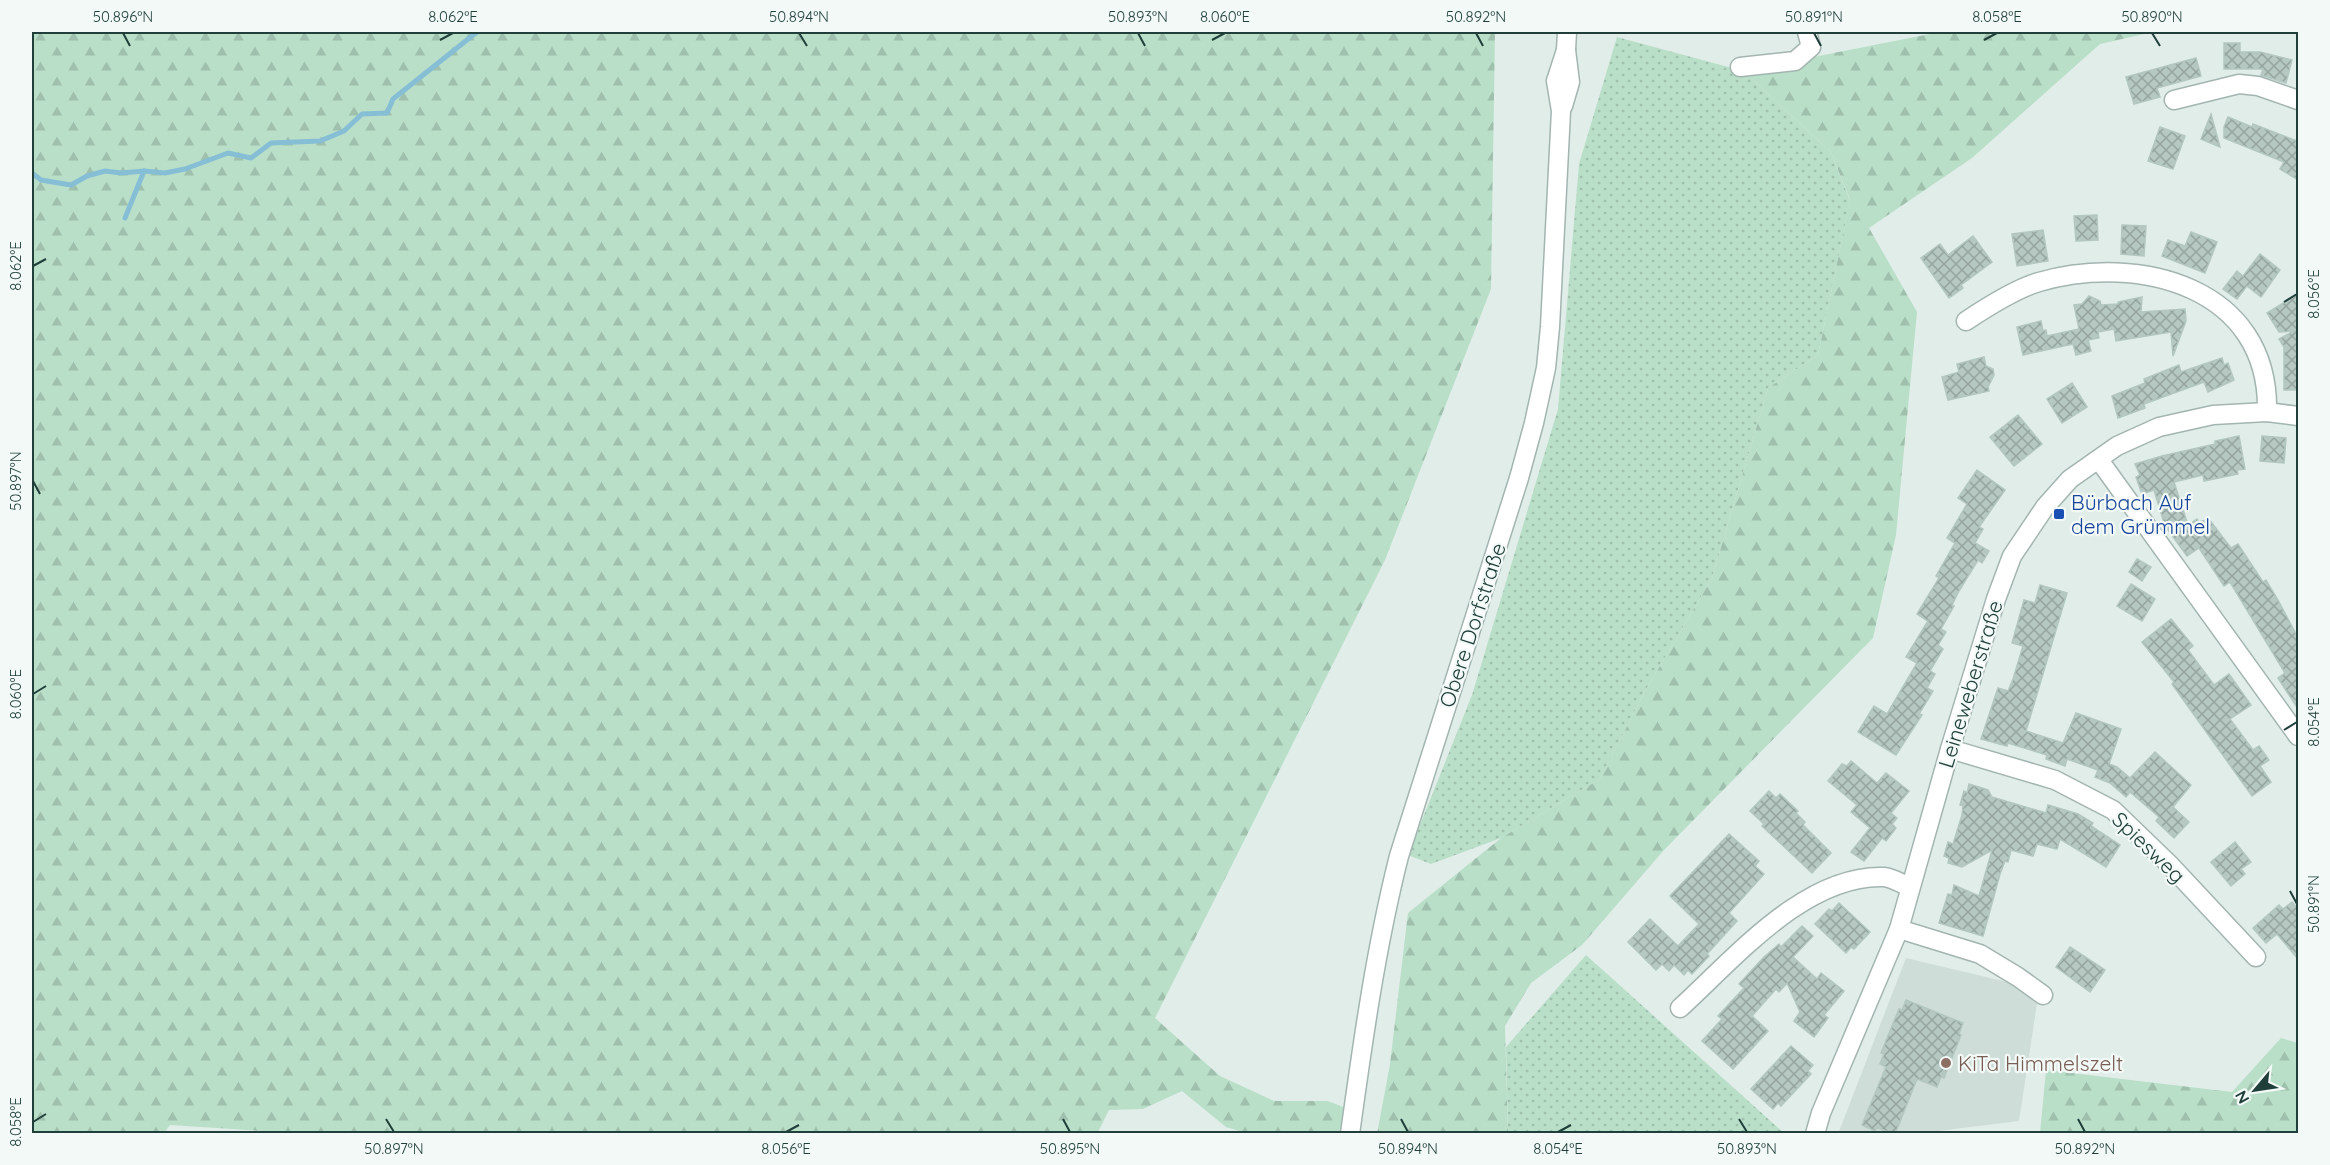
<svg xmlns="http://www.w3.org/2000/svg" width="2330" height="1165" font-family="Quicksand,sans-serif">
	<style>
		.built { fill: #cfddd8 }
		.grass { fill: url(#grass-dots) }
		.forest { fill: url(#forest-firs) }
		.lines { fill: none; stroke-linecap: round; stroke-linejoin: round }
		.stream { stroke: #86bfd5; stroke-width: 5 }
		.building { fill: url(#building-cross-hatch); stroke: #b3c7c1; stroke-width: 1.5 }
		.minor-casing { stroke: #a3b5b1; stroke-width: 21 }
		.minor { stroke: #fff; stroke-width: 18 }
		.ticks { fill: none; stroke: #203f3a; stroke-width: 2 }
		.transit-dot { fill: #1a4fb4; stroke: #f2f9f6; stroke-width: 2 }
		.education-dot { fill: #8d6e63; stroke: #f2f9f6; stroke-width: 2 }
		.labels { text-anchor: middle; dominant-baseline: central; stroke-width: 4.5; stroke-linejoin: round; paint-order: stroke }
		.transit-label { font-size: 21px; fill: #164399; stroke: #f2f9f6; text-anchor: start }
		.street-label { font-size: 21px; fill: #203f3a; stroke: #f2f9f6 }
		.education-label { font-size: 21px; fill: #785e54; stroke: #f2f9f6; text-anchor: start }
		.neatline { fill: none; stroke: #203f3a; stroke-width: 2 }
		.ticks-label { font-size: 15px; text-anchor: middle; fill: #203f3a }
	</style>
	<defs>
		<pattern id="grass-dots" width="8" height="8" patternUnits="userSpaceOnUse" patternTransform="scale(1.5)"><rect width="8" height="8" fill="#b9dfc8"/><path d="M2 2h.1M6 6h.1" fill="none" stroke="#9fc0ad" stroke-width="1.8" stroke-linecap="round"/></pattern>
		<pattern id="forest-firs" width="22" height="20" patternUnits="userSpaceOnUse" patternTransform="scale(1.5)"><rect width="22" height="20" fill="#b9dfc8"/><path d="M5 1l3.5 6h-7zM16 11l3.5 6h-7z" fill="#9fc0ad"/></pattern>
		<pattern id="building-cross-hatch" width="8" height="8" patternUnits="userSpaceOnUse" patternTransform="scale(1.5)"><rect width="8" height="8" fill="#b6c8c2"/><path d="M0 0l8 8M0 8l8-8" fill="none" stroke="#94a49f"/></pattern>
	</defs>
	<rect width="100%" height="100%" fill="#e1ede9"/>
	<path class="built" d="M 1906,958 L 2007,982 L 2037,1004 L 2019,1121 L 1922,1133 L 1838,1134 Z"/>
	<g class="grass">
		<path d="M 1617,37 L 1743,71 L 1831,152 L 1850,201 L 1818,355 L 1768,388 L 1712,578 L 1644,693 L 1600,779 L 1501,838 L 1431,864 L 1408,855 L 1472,695 L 1558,409 L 1579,164 Z"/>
		<path d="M 1586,955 L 1784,1133 L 1508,1133 L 1506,1047 Z"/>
	</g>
	<g class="forest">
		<path d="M 32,32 L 1495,32 L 1491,289 L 1385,560 L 1155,1018 L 1220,1076 L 1274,1101 L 1328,1101 L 1348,1109 L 1345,1133 L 1246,1133 L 1226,1127 L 1182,1091 L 1143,1109 L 1109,1110 L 1097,1134 L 308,1134 L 170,1125 L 164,1133 L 32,1133 Z"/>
		<path d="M 1940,32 L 2153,32 L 2100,44 L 1972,158 L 1869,228 L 1917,312 L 1896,535 L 1873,638 L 1664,850 L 1582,945 L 1531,983 L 1505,1026 L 1508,1133 L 1377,1134 L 1390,1064 L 1408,913 L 1501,838 L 1600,779 L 1644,693 L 1712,578 L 1768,388 L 1818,355 L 1850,200 L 1831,152 L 1743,71 Z"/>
		<path d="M 2281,1038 L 2298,1043 L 2298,1133 L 2040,1133 L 2046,1070 L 2232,1092 Z"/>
	</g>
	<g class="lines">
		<g class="stream">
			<path d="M 32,173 L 41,180 L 71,185 L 87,176 L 105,171 L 121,173 L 144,171 L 165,173 L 185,169 L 228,153 L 251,158 L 271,143 L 320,141 L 344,131 L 362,114 L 387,113 L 393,99 L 477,32"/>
			<path d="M 125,218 L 144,171"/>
		</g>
	</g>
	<g class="building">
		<path d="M 2224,43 L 2240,43 L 2240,52 L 2260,52 L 2292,60 L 2286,83 L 2261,75 L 2263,69 L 2224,69 Z"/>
		<path d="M 2196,58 L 2201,76 L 2157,88 L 2160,97 L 2134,104 L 2126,77 Z"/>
		<path d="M 2211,114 L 2220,147 L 2201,139 Z"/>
		<path d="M 2228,117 L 2252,127 L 2253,124 L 2297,141 L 2298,139 L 2298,180 L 2280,169 L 2284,162 L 2224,138 L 2224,127 Z"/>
		<path d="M 2160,127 L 2185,136 L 2173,169 L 2148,161 Z"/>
		<path d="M 2097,215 L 2098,240 L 2076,241 L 2074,216 Z"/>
		<path d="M 2122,225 L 2146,226 L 2144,256 L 2121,254 Z"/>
		<path d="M 2043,230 L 2048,261 L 2017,266 L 2012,234 Z"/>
		<path d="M 2191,232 L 2217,242 L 2205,273 L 2162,256 L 2168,240 L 2185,246 Z"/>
		<path d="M 1973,236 L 1992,262 L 1961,285 L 1963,288 L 1949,298 L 1921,258 L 1940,244 L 1948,255 Z"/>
		<path d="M 2260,254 L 2280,270 L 2261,297 L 2247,286 L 2237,299 L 2223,289 L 2237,271 L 2243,276 Z"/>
		<path d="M 2298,294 L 2298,390 L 2284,390 L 2284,347 L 2279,339 L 2294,331 L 2279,332 L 2267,313 Z"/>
		<path d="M 2089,296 L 2100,301 L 2101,305 L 2118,304 L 2118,302 L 2142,297 L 2141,312 L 2185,309 L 2186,321 L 2173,356 L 2171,332 L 2116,341 L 2114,329 L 2098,332 L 2099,338 L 2088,340 L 2091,351 L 2076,355 L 2073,344 L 2023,355 L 2017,327 L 2041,321 L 2043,331 L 2046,330 L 2047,336 L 2079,329 L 2074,305 L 2082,304 Z"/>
		<path d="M 1984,357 L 1986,366 L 1993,369 L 1994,375 L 1988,387 L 1989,391 L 1948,400 L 1942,377 L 1959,372 L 1957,364 Z"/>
		<path d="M 2222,358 L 2224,365 L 2228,363 L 2234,380 L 2208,392 L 2204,382 L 2144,404 L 2145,408 L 2118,418 L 2112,396 L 2145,383 L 2144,379 L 2179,365 L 2181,372 Z"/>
		<path d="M 2072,383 L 2087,407 L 2062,423 L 2047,399 Z"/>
		<path d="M 2018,415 L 2042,444 L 2014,466 L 1990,437 Z"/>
		<path d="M 2239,436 L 2245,469 L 2237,470 L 2238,474 L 2204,481 L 2203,475 L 2174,482 L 2188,525 L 2197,519 L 2199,522 L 2209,519 L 2231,548 L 2238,544 L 2263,582 L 2266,580 L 2278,600 L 2298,638 L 2298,709 L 2278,678 L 2285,673 L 2230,582 L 2224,586 L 2199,548 L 2187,556 L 2165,526 L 2154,490 L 2142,494 L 2136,477 L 2140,475 L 2135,464 L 2162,456 L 2215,444 L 2215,441 Z"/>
		<path d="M 2262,436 L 2286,438 L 2284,463 L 2260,461 Z"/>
		<path d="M 1977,470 L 2005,490 L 1979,527 L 1983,529 L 1975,543 L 1989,551 L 1982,563 L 1978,560 L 1959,591 L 1952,605 L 1954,606 L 1941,629 L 1946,632 L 1938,645 L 1943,649 L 1930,671 L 1935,674 L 1927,688 L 1933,691 L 1919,714 L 1922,715 L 1896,755 L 1858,732 L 1874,706 L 1887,714 L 1917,663 L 1906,657 L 1928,621 L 1917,614 L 1939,578 L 1936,576 L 1955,543 L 1947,538 L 1967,504 L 1958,498 Z"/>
		<path d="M 2137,559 L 2151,567 L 2142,581 L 2129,572 Z"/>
		<path d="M 2131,584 L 2155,599 L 2142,621 L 2117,606 Z"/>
		<path d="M 2040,585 L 2067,593 L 2026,731 L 2063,743 L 2076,713 L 2121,729 L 2109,764 L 2117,767 L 2130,778 L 2155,752 L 2191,785 L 2173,807 L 2189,822 L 2174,838 L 2156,821 L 2159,817 L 2130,792 L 2126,797 L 2110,783 L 2095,777 L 2098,770 L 2067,759 L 2065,766 L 2046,759 L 2047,755 L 2008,743 L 2007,746 L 1981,739 L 1998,688 L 2008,691 L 2013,679 L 2023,646 L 2012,643 L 2024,600 L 2035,603 Z"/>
		<path d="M 2171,619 L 2193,646 L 2188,650 L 2214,685 L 2229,674 L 2251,705 L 2230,719 L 2253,750 L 2259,746 L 2269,760 L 2260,766 L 2271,782 L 2252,796 L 2172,684 L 2174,682 L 2142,642 Z"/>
		<path d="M 1851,761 L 1877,783 L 1886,773 L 1909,791 L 1891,813 L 1897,818 L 1892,824 L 1896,828 L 1886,841 L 1882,838 L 1864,861 L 1851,852 L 1870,828 L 1851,812 L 1857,805 L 1828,781 L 1842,764 L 1847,766 Z"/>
		<path d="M 1969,784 L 1988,790 L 1992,797 L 2046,813 L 2048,805 L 2078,814 L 2093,823 L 2091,826 L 2120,845 L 2106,867 L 2060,839 L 2057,849 L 2037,844 L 2033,856 L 2011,850 L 2008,862 L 2005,861 L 2000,874 L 1983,936 L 1939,923 L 1948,894 L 1952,895 L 1954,885 L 1979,896 L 1992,850 L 1962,867 L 1948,863 L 1949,858 L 1944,856 L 1948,842 L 1953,844 L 1962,815 L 1963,806 L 1960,805 L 1964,791 L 1967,793 Z"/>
		<path d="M 1769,791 L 1776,798 L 1780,794 L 1798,811 L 1796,813 L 1805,822 L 1803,825 L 1831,853 L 1812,873 L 1762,826 L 1764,824 L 1750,811 Z"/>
		<path d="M 1729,834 L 1759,861 L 1755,866 L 1764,874 L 1729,913 L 1737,921 L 1707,954 L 1709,956 L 1692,974 L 1688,970 L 1684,975 L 1674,965 L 1669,971 L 1662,964 L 1656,970 L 1628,942 L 1650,919 L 1678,946 L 1699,924 L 1670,896 Z"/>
		<path d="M 2235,842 L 2251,862 L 2241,869 L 2245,874 L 2231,886 L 2211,862 Z"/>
		<path d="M 2292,902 L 2298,909 L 2298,959 L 2277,934 L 2266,943 L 2253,928 L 2279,905 L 2283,909 Z"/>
		<path d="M 1839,903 L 1870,932 L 1854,949 L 1851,947 L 1846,953 L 1815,924 L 1829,909 L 1832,911 Z"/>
		<path d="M 1802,926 L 1813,936 L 1793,957 L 1817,979 L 1821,973 L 1844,991 L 1824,1015 L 1828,1018 L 1814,1037 L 1794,1021 L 1800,1012 L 1787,983 L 1779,992 L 1776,989 L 1752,1016 L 1768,1031 L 1733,1069 L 1702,1041 L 1722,1019 L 1718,1016 L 1744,988 L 1739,984 L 1764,957 L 1779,944 L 1781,947 Z"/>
		<path d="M 2070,947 L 2105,970 L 2090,992 L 2056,967 Z"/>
		<path d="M 1906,1000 L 1963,1023 L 1959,1034 L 1961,1035 L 1944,1078 L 1941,1077 L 1937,1087 L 1917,1079 L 1895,1134 L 1877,1128 L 1875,1131 L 1862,1125 L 1886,1067 L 1880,1064 L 1884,1054 L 1881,1053 L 1899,1009 L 1902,1010 Z"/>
		<path d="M 1791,1046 L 1813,1065 L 1808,1071 L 1811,1074 L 1781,1106 L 1778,1103 L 1773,1109 L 1751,1089 Z"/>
	</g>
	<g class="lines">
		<g class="minor-casing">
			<g id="minor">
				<path d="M 1740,67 L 1795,61 L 1811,47 L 1807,32"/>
				<path d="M 2174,100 L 2239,84 L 2258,86 L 2298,100"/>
				<path d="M 1563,106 L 1570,82 L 1566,50 L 1567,32"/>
				<path d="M 1966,321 C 1987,307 2015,289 2039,282 C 2139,253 2270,287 2267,412"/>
				<path d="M 2099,460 L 2298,736"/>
				<path d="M 1950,749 L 2055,780 L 2113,810 L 2169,864 L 2256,957"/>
				<path d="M 1899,929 L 1980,954 L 2018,977 L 2043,995"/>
				<path d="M 1680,1008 C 1734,959 1805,874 1884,877 C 1893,878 1902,884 1910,887"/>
				<path d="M 1350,1134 C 1363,1040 1376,947 1399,856 L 1519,478 L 1534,423 L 1546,368 L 1550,327 L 1561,111 L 1556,81 L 1566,50"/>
				<path d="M 1815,1134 L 1821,1113 L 1899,929 L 1950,749 L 1996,599 L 2012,556 L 2045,507 L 2070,479 L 2117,446 L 2159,427 L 2213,415 L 2267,412 L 2298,416"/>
			</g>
		</g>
		<use href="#minor" class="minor"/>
	</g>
	<path class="ticks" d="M 123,33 L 130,46M 799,33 L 807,46M 1138,33 L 1145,46M 1476,33 L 1483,46M 1814,33 L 1821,46M 2152,33 L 2160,46M 440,40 L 453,33M 1212,40 L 1225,33M 1984,40 L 1997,33M 33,266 L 46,259M 2284,302 L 2297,294M 33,481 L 40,494M 33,694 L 46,686M 2284,730 L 2297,722M 2290,891 L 2297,904M 386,1119 L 394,1132M 1063,1119 L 1070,1132M 1401,1119 L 1408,1132M 1739,1119 L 1747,1132M 2078,1119 L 2085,1132M 33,1122 L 46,1114M 786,1132 L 799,1125M 1558,1132 L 1571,1125"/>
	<rect class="transit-dot" x="2053" y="508" width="12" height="12" rx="3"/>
	<circle class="education-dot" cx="1946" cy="1063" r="6"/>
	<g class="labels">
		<g class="transit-label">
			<text x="2071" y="502">Bürbach Auf<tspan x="2071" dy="24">dem Grümmel</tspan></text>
		</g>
		<g class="street-label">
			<text transform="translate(1472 625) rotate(-72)">Obere Dorfstraße</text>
			<text transform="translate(1970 684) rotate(-73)">Leineweberstraße</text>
			<text transform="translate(2149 847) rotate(44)">Spiesweg</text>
		</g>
		<g class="education-label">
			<text x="1958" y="1063">KiTa Himmelszelt</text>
		</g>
	</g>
	<rect width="2330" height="1165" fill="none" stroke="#f2f9f6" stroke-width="66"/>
	<g transform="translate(2255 1090) rotate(241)" stroke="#f2f9f6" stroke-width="4.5" paint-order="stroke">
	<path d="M0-4.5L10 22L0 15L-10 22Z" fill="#203f3a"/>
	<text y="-9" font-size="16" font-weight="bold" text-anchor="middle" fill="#203f3a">N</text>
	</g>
	<rect x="33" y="33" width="2264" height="1099" class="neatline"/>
	<g class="ticks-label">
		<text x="123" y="22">50.896°N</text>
		<text x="453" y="22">8.062°E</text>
		<text x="799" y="22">50.894°N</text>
		<text x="1138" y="22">50.893°N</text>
		<text x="1225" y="22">8.060°E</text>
		<text x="1476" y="22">50.892°N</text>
		<text x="1814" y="22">50.891°N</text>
		<text x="1997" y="22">8.058°E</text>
		<text x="2152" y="22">50.890°N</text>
		<text transform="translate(16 266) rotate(-90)" y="5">8.062°E</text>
		<text transform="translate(2314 294) rotate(-90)" y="5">8.056°E</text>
		<text transform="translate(16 481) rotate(-90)" y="5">50.897°N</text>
		<text transform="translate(16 694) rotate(-90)" y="5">8.060°E</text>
		<text transform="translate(2314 722) rotate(-90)" y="5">8.054°E</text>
		<text transform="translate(2314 904) rotate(-90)" y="5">50.891°N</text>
		<text transform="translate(16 1122) rotate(-90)" y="5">8.058°E</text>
		<text x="394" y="1154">50.897°N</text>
		<text x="786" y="1154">8.056°E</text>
		<text x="1070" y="1154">50.895°N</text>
		<text x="1408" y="1154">50.894°N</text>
		<text x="1558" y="1154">8.054°E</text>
		<text x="1747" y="1154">50.893°N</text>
		<text x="2085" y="1154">50.892°N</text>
	</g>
</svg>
